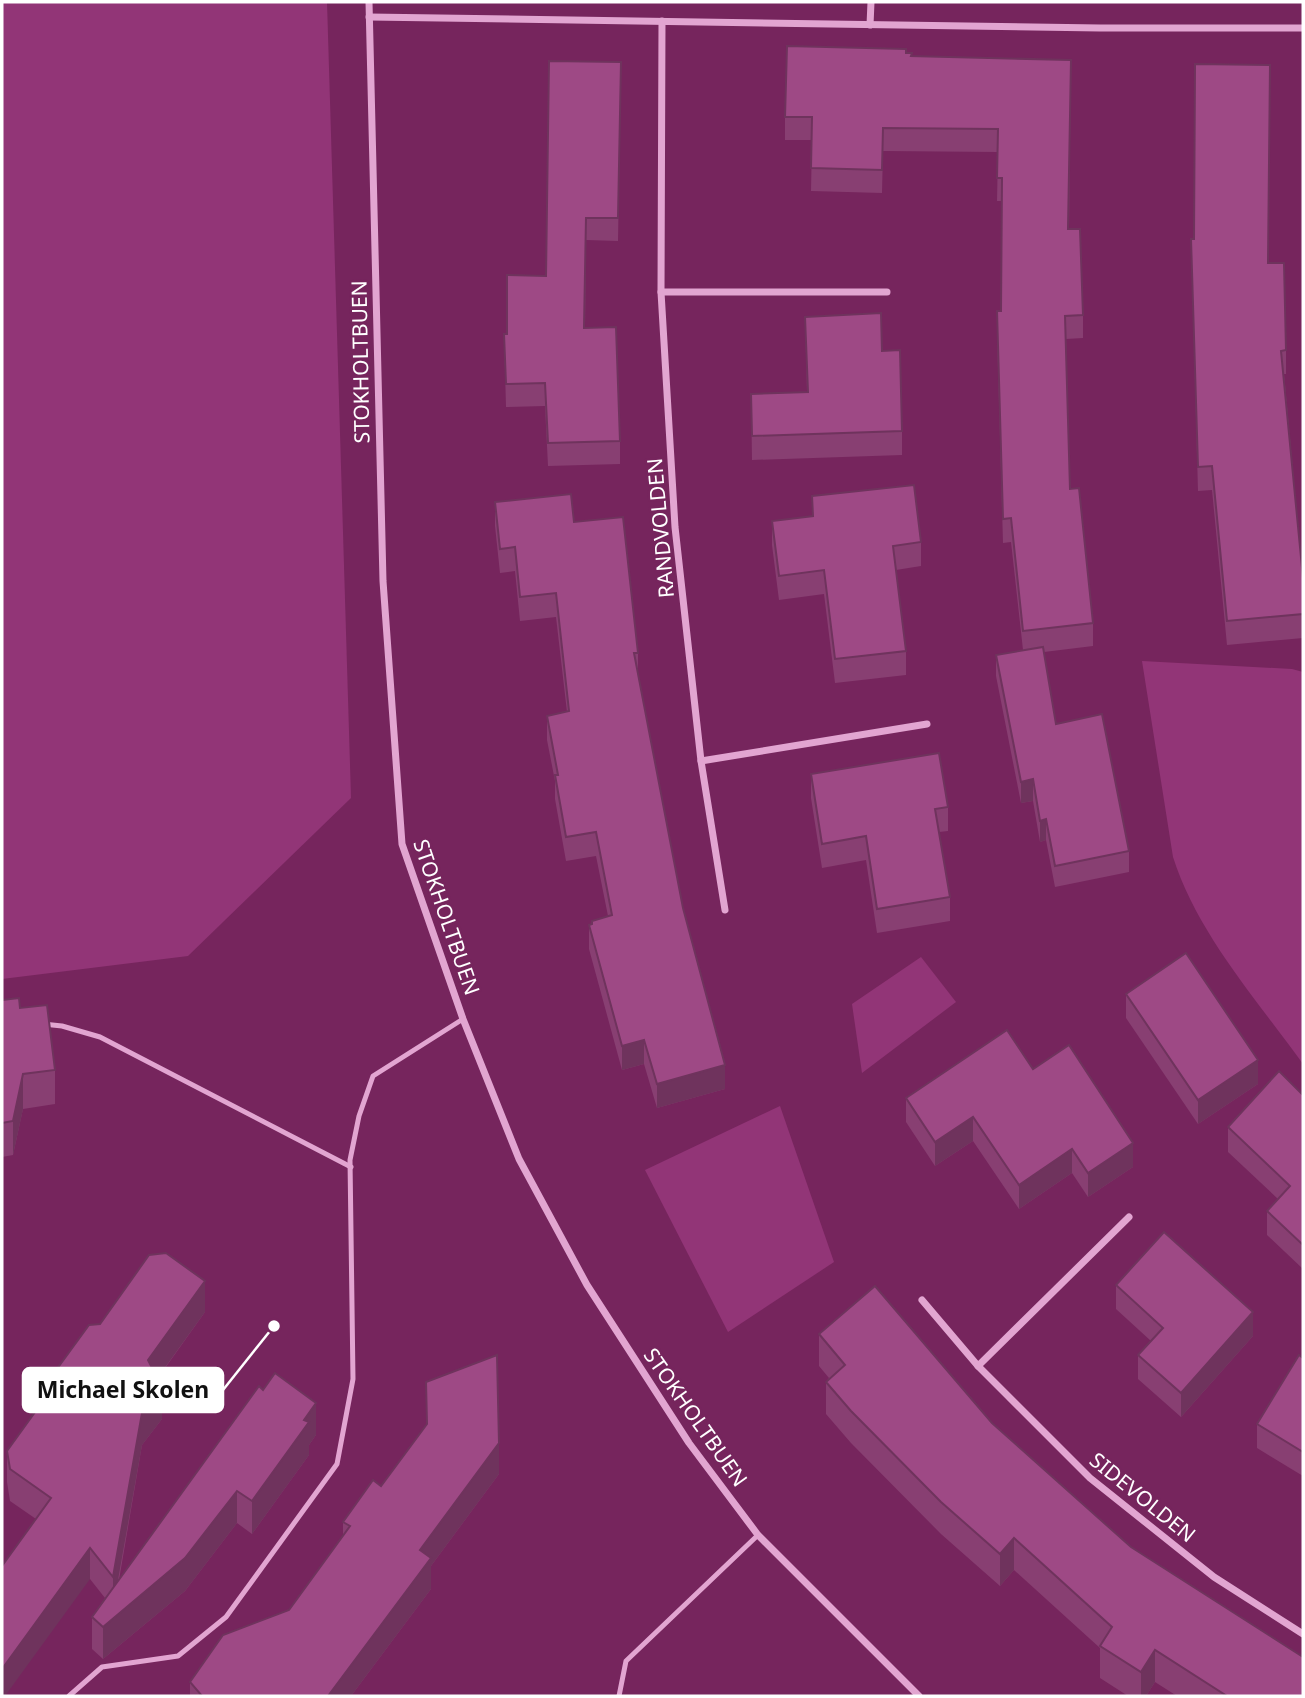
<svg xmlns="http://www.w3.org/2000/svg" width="1305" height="1698" font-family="'Noto Sans',sans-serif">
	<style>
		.green { fill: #923577 }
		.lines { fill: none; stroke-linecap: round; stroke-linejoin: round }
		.service { stroke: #e2a5d1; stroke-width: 5 }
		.minor { stroke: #e2a5d1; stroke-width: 7 }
		.wall { fill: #883f72 }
		.shaded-wall { fill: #6f335d }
		.building { fill: #9e4985; stroke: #6f335d; stroke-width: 2 }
		.labels { text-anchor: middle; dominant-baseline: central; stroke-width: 5; stroke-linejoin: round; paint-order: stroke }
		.street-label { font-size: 21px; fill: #fff; stroke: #76255d }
		.leader { fill: none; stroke: #fff; stroke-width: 2.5 }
		.callout-dot { fill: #fff; stroke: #76255d; stroke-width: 2.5 }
		.callout { fill: #fff; stroke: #fff; stroke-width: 2.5 }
		.callout-label { font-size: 23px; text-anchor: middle; font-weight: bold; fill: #111 }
	</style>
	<rect width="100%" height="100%" fill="#76255d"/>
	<g class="green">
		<path d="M 2,2 L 327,2 L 351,798 L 188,956 L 2,979 Z"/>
		<path d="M 1142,661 L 1292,669 L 1303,672 L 1303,1064 C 1257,1000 1197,933 1173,857 Z"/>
		<path d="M 921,957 L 956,1002 L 862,1073 L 852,1004 Z"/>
		<path d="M 780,1106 L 834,1262 L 728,1332 L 645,1170 Z"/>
	</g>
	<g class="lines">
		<g class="service">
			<path d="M 43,1024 L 62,1026 L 100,1037 L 351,1167"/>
			<path d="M 69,1696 L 102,1667 L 178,1656 L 226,1617 L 337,1464 L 353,1379 L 350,1160 L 359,1116 L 373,1076 L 463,1019"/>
			<path d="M 619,1696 L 626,1661 L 758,1535"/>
		</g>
		<g class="minor">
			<path d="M 369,2 L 383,581 L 402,844 L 463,1019 L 519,1159 L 587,1285 L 689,1443 L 758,1535 L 919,1696"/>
			<path d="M 369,17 L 1100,28 L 1303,28"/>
			<path d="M 662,21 L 661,292 L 675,527 L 701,761 L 725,910"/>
			<path d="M 870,25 L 871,2"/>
			<path d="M 661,292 L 887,292"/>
			<path d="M 701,761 L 927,724"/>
			<path d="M 922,1300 L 978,1366 L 1090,1478 L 1214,1577 L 1303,1634"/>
			<path d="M 978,1366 L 1129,1217"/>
		</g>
	</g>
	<g class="wall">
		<path d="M 906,53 L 911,56 L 1071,60 L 1069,229 L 1083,315 L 1083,338 L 1066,339 L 1070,489 L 1093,623 L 1093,646 L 1044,652 L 1056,724 L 1129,851 L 1129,872 L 1055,887 L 1046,840 L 1040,842 L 1033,801 L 1021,803 L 996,676 L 996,655 L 1023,650 L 1011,542 L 1003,543 L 997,334 L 997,311 L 1001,311 L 1002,201 L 997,201 L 998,152 L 883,151 L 882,193 L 811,191 L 812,140 L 785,140 L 785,117 Z"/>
		<path d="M 621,62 L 618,241 L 586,240 L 585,328 L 620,441 L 620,464 L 548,466 L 545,406 L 506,407 L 504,334 L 507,334 L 546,276 Z"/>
		<path d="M 1191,239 L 1268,263 L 1286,350 L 1286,374 L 1284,374 L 1303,578 L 1303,638 L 1227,645 L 1212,490 L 1198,491 Z"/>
		<path d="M 805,317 L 882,351 L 902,431 L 902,455 L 752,460 L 751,394 L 807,392 Z"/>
		<path d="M 812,496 L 921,542 L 921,566 L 896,570 L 906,651 L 906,675 L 835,683 L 824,594 L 779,600 L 772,545 L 772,521 L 812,516 Z"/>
		<path d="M 495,502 L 574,522 L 638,653 L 638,676 L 683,908 L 725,1089 L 657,1108 L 644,1064 L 622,1070 L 589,949 L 589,925 L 592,924 L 592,921 L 608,916 L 596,856 L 566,861 L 555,799 L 555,781 L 547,740 L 547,716 L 567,712 L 556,617 L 520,621 L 515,571 L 500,573 L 495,526 Z"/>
		<path d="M 811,774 L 948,807 L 948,831 L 939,832 L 950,897 L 950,921 L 877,933 L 866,860 L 822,868 L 811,798 Z"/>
		<path d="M 1126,994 L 1258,1084 L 1198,1124 L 1126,1018 Z"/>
		<path d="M 2,1000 L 20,1008 L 55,1070 L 55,1104 L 23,1109 L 13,1155 L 2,1157 Z"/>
		<path d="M 1033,1069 L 1133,1167 L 1088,1197 L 1072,1173 L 1019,1209 L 973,1141 L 935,1166 L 906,1122 L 906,1098 Z"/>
		<path d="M 1303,1095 L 1303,1269 L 1267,1235 L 1267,1211 L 1278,1199 L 1228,1152 L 1228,1127 Z"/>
		<path d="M 1116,1285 L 1253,1336 L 1181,1417 L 1138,1379 L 1138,1355 L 1151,1341 L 1116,1309 Z"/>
		<path d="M 205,1312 L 158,1378 L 162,1419 L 142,1445 L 119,1580 L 259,1386 L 316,1435 L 309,1445 L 309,1455 L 252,1534 L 237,1523 L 185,1591 L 103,1659 L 92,1649 L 92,1617 L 105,1598 L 90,1579 L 36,1519 L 10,1501 L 7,1482 L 7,1451 L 54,1387 L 54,1373 Z"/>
		<path d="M 819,1334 L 992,1423 L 1131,1547 L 1303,1696 L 1177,1696 L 1155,1682 L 1146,1696 L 1128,1696 L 1100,1678 L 1100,1648 L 1014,1570 L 1000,1586 L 941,1534 L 851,1443 L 826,1414 L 826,1382 L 829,1378 L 819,1366 Z"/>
		<path d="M 1303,1358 L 1303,1476 L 1257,1448 L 1257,1424 Z"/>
		<path d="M 426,1382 L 499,1474 L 431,1566 L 431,1589 L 351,1696 L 190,1696 L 190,1682 L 289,1610 L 343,1537 L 343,1522 L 381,1486 L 426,1425 Z"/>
	</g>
	<g class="shaded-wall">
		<path d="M 1033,779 L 1033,801 L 1021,803 L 1021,782 Z"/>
		<path d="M 1046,819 L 1046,840 L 1040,842 L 1040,821 Z"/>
		<path d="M 644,1040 L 644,1064 L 622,1070 L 622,1046 Z"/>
		<path d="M 1258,1060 L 1258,1084 L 1198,1124 L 1198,1100 Z"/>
		<path d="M 725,1065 L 725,1089 L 657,1108 L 657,1084 Z"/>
		<path d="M 23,1074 L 23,1109 L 13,1155 L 13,1121 Z"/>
		<path d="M 973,1117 L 973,1141 L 935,1166 L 935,1142 Z"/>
		<path d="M 1133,1143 L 1133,1167 L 1088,1197 L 1088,1173 Z"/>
		<path d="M 1072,1149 L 1072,1173 L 1019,1209 L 1019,1185 Z"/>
		<path d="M 205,1281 L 205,1312 L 148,1391 L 148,1360 Z"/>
		<path d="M 1253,1312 L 1253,1336 L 1181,1417 L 1181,1393 Z"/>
		<path d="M 162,1387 L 162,1419 L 142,1445 L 113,1608 L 113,1577 L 142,1413 Z"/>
		<path d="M 316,1403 L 316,1435 L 309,1445 L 309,1455 L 252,1534 L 252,1501 L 304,1420 Z"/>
		<path d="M 499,1443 L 499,1474 L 431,1566 L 431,1589 L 351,1696 L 328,1696 L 420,1550 Z"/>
		<path d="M 237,1491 L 237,1523 L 185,1591 L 103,1659 L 103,1627 Z"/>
		<path d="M 1014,1538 L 1014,1570 L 1000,1586 L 1000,1554 Z"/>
		<path d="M 90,1548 L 90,1579 L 5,1696 L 2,1696 L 2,1669 Z"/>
		<path d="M 1155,1650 L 1155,1682 L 1146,1696 L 1141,1696 L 1141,1672 Z"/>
	</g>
	<g class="building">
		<path d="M 787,46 L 906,49 L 906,53 L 912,53 L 911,56 L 1071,60 L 1068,229 L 1080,229 L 1083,315 L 1065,316 L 1070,489 L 1079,488 L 1093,623 L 1023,631 L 1011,518 L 1003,519 L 997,311 L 1001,311 L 1002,178 L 997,178 L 998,129 L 883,128 L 882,170 L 811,168 L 812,117 L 785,117 Z"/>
		<path d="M 549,61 L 621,62 L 618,218 L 586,218 L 584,328 L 616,327 L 620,441 L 548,443 L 545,383 L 506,384 L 504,334 L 507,334 L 507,275 L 546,276 Z"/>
		<path d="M 1195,64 L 1270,65 L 1268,263 L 1284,263 L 1286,350 L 1281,351 L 1303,578 L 1303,614 L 1227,621 L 1212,466 L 1198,467 L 1191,239 L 1194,239 Z"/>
		<path d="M 881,313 L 882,351 L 900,350 L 902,431 L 752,436 L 751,394 L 808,392 L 805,317 Z"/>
		<path d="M 914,485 L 921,542 L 893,546 L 906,651 L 835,659 L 824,570 L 779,576 L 772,521 L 813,516 L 812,496 Z"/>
		<path d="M 571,494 L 574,522 L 623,517 L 638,653 L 634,653 L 683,908 L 725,1065 L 657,1084 L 644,1040 L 622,1046 L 589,925 L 592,924 L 592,921 L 612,915 L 596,832 L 566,837 L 555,775 L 558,775 L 547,716 L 569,711 L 556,593 L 520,597 L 515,547 L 500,549 L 495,502 Z"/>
		<path d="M 1043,647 L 1056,724 L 1102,714 L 1129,851 L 1055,866 L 1046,819 L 1040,821 L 1033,779 L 1021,782 L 996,655 Z"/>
		<path d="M 939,753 L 948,807 L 935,809 L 950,897 L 877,909 L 866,836 L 822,844 L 811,774 Z"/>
		<path d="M 1186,953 L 1258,1060 L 1198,1100 L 1126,994 Z"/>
		<path d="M 19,998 L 20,1008 L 47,1005 L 55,1070 L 23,1074 L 13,1121 L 2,1123 L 2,1000 Z"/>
		<path d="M 1007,1030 L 1033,1069 L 1069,1045 L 1133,1143 L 1088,1173 L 1072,1149 L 1019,1185 L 973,1117 L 935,1142 L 906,1098 Z"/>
		<path d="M 1279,1071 L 1303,1095 L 1303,1245 L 1267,1211 L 1290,1186 L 1228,1127 Z"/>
		<path d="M 1164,1232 L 1253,1312 L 1181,1393 L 1138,1355 L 1163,1328 L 1116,1285 Z"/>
		<path d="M 166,1253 L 205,1281 L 148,1360 L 162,1387 L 142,1413 L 113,1577 L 90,1548 L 2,1669 L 2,1566 L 51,1498 L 10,1469 L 7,1451 L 56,1383 L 54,1373 L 89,1325 L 100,1324 L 149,1255 Z"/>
		<path d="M 875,1286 L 992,1423 L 1131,1547 L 1303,1657 L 1303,1696 L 1227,1696 L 1155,1650 L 1141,1672 L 1100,1646 L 1112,1627 L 1014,1538 L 1000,1554 L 941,1502 L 851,1411 L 826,1382 L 845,1365 L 819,1334 Z"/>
		<path d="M 497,1355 L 499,1443 L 420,1550 L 431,1558 L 328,1696 L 202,1696 L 190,1682 L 223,1635 L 289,1610 L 350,1526 L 343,1522 L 373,1480 L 381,1486 L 427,1424 L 426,1382 Z"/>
		<path d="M 1299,1355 L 1303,1358 L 1303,1452 L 1257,1424 Z"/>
		<path d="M 275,1373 L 316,1403 L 304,1420 L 309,1422 L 252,1501 L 237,1491 L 185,1558 L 103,1627 L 92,1617 L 259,1386 L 263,1390 Z"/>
	</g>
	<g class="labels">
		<g class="street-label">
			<text transform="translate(360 362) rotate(-91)">STOKHOLTBUEN</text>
			<text transform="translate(660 528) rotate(-95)">RANDVOLDEN</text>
			<text transform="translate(447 917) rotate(71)">STOKHOLTBUEN</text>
			<text transform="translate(696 1417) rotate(55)">STOKHOLTBUEN</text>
			<text transform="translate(1143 1497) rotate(39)">SIDEVOLDEN</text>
		</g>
	</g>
	<path class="leader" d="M274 1326L223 1390"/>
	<circle class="callout-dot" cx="274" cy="1326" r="7"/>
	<rect class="callout" x="23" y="1368" width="200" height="44" rx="7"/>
	<g class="callout-label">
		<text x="123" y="1398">Michael Skolen</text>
	</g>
	<rect width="1305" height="1698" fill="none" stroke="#ffffff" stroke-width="7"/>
</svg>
